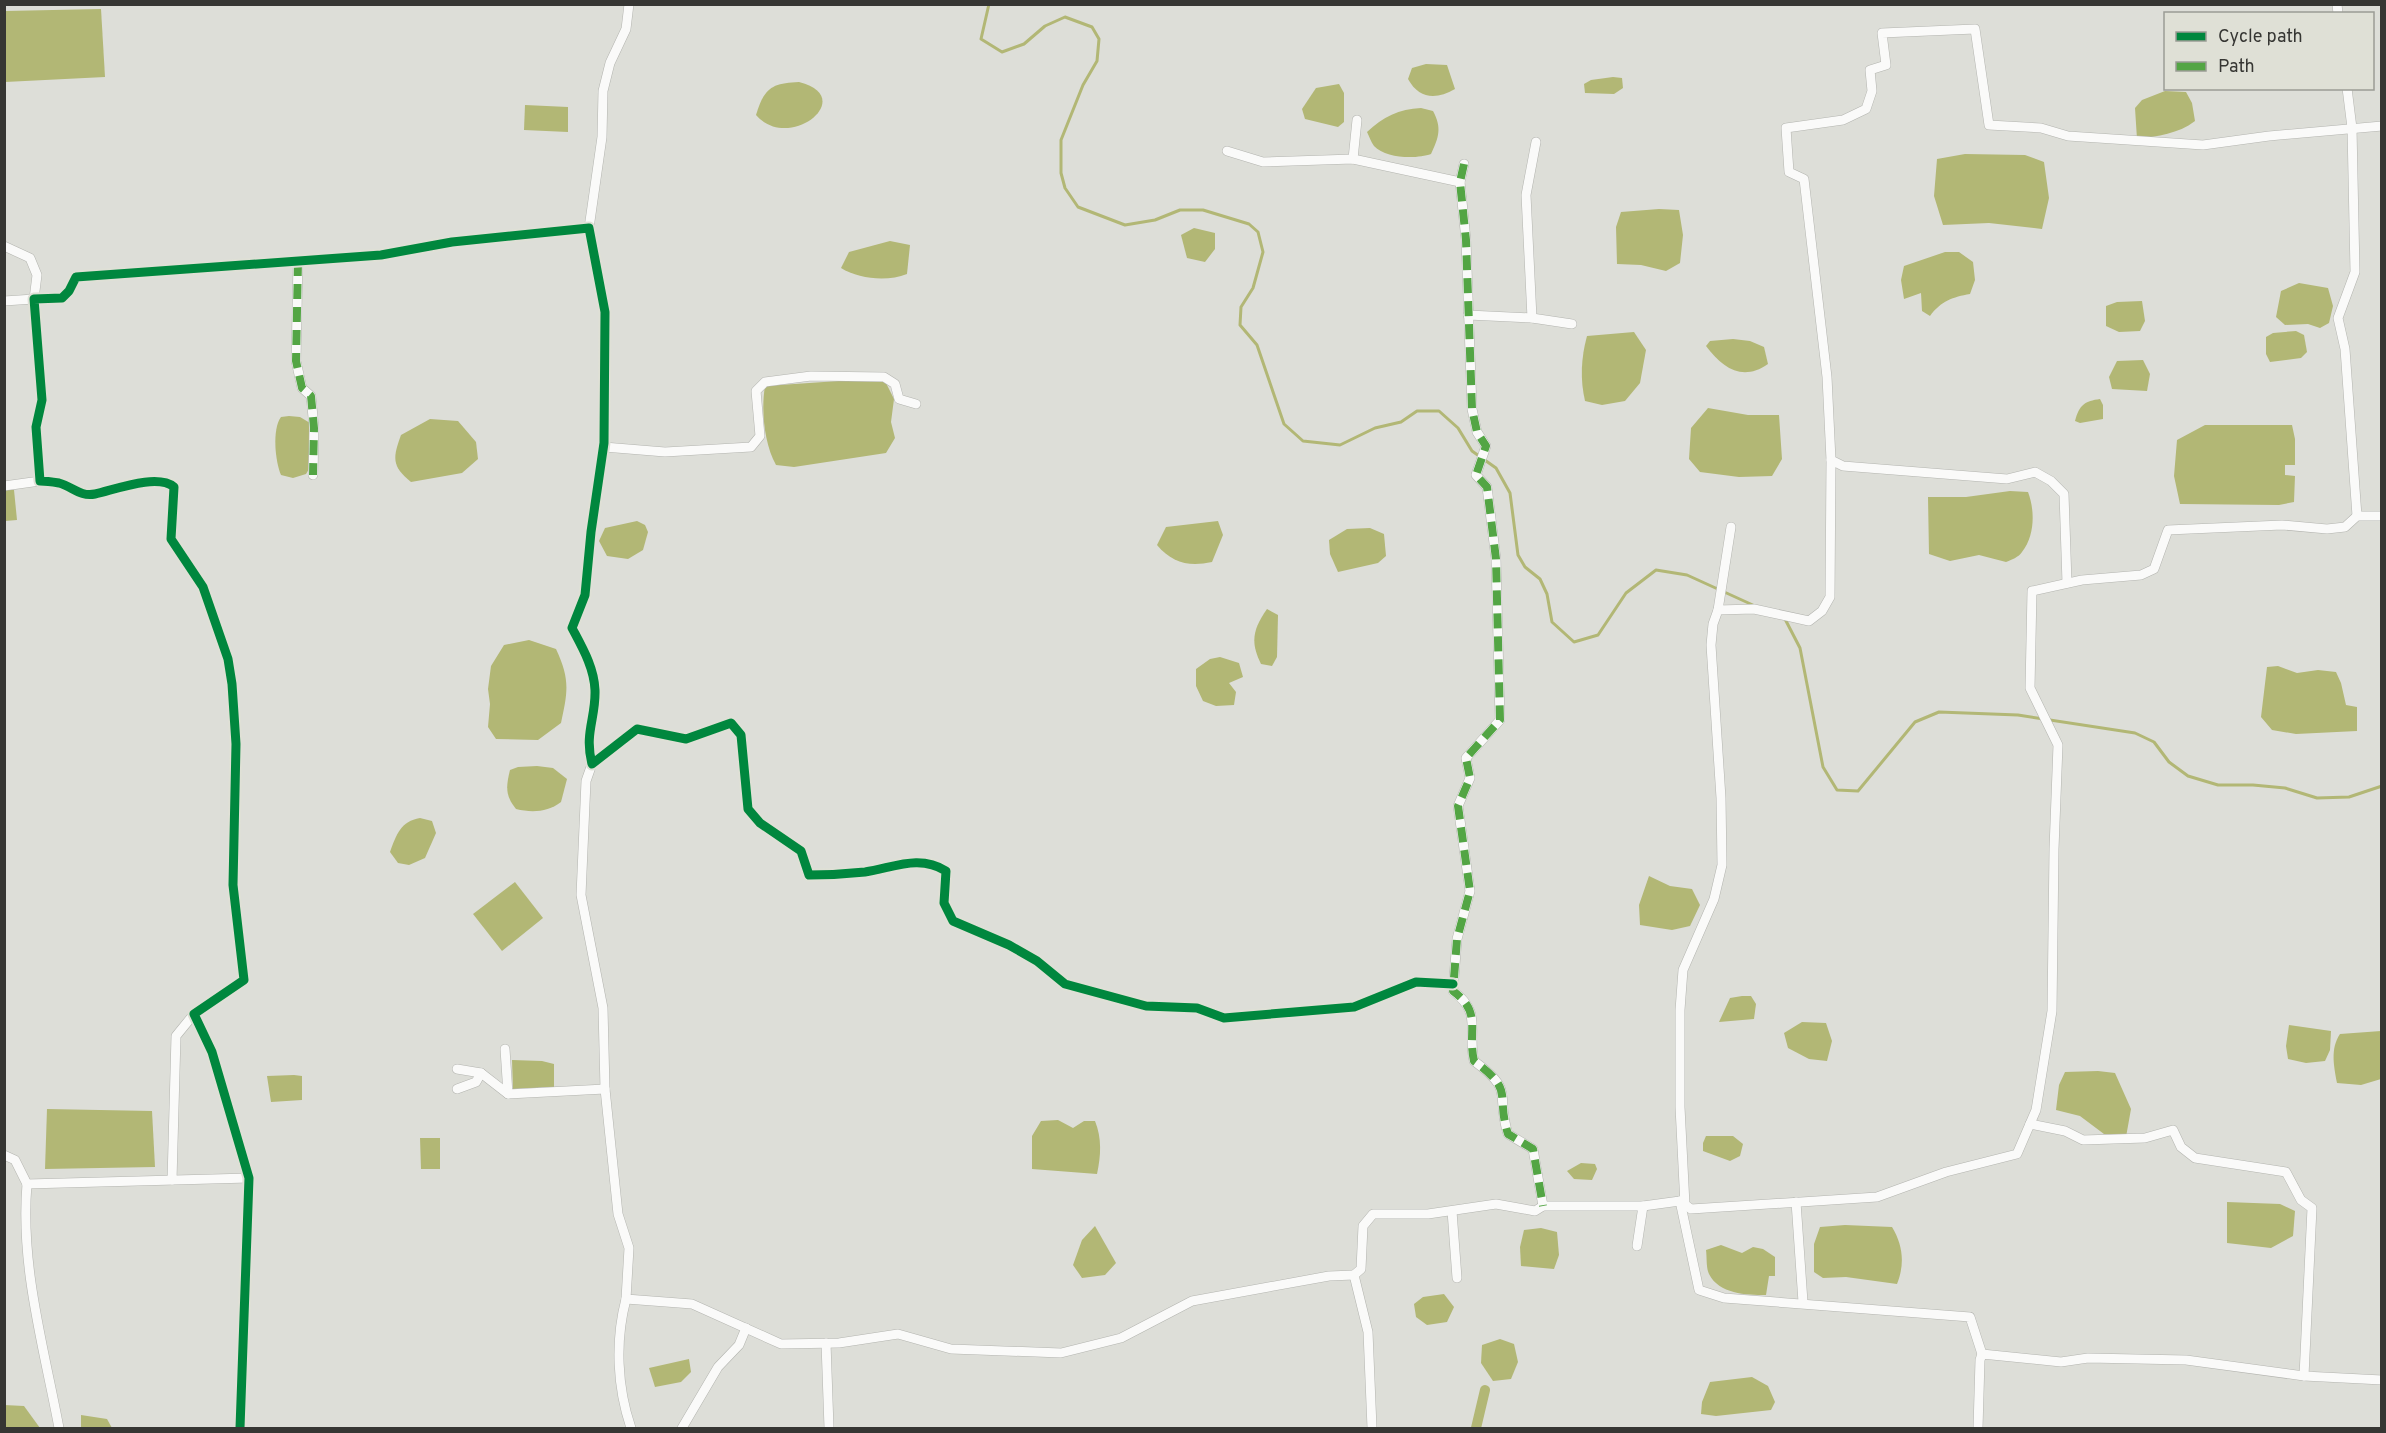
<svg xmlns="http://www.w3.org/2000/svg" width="2386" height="1433" font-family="Overpass,sans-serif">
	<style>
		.water { fill: #b2b775 }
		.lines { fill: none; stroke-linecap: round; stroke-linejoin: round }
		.stream { stroke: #b2b775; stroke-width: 3 }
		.canal { stroke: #b2b775; stroke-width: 10 }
		.street-casing { stroke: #b3b4af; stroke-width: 10 }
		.street { stroke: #fafaf9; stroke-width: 9 }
		.quiet { stroke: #53a544; stroke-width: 8; stroke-dasharray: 15 8; stroke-linecap: butt }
		.cycleway-casing { stroke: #dfe0d6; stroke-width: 13 }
		.cycleway { stroke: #00873e; stroke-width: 9 }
	</style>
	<rect width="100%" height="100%" fill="#ddded8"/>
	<g class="water">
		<path d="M 101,9 L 105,77 L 5,82 L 5,11 Z"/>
		<path d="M 1426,64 L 1447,65 L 1455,89 C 1436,100 1419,99 1408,79 L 1412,68 Z"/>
		<path d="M 1613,77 L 1622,78 L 1623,88 L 1614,94 L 1585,93 L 1584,84 L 1591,80 Z"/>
		<path d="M 799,82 C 859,97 789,153 756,115 C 764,88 772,83 799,82 Z"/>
		<path d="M 1339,84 L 1344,93 L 1344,122 L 1338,127 L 1305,119 L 1302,109 L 1316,88 Z"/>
		<path d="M 2165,91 L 2186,92 L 2192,103 L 2195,121 C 2178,134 2158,136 2137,139 L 2135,108 L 2142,100 Z"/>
		<path d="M 525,105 L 568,107 L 568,132 L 524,130 Z"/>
		<path d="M 1421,108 L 1433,111 C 1442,128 1439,137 1431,154 C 1417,159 1386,159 1374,146 C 1371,142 1369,136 1367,132 C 1383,117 1399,109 1421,108 Z"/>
		<path d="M 1965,154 L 2025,155 L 2044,162 L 2049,198 L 2042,229 L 1989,223 L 1943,225 L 1934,196 L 1937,159 Z"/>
		<path d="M 1659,209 L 1679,210 L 1683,235 L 1680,263 L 1666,271 L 1641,265 L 1617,264 L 1616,227 L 1621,212 Z"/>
		<path d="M 1194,228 L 1215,233 L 1215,249 L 1205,262 L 1187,258 L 1181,235 Z"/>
		<path d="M 890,241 L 910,245 L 907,274 C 887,282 859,279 841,268 L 849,252 Z"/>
		<path d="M 1945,252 L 1959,252 L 1973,262 L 1975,280 L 1970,294 C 1953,297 1941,301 1930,316 L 1922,311 L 1921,293 L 1904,299 L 1901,280 L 1904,266 Z"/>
		<path d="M 2299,283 L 2328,288 L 2333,306 L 2329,323 L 2320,328 L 2308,324 L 2285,325 L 2276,317 L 2281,291 Z"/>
		<path d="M 2142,301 L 2145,321 L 2140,331 L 2119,332 L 2106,326 L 2106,306 L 2117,302 Z"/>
		<path d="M 2296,331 L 2304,335 L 2307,352 L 2301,358 L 2270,362 L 2266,354 L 2266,337 L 2273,333 Z"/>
		<path d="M 1634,332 L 1646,350 L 1640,383 L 1625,401 L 1602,405 L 1585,401 C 1580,379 1581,358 1587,336 Z"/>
		<path d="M 1733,339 L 1750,341 L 1764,347 L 1768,364 C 1742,382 1723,368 1706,346 L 1710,341 Z"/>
		<path d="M 2143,360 L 2150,374 L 2147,391 L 2112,389 L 2109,377 L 2117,361 Z"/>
		<path d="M 868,379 L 885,381 L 894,399 L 891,422 L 895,438 L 886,453 L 794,467 L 776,465 C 764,443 761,410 765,386 Z"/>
		<path d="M 2100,399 L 2103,405 L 2103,419 L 2080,423 L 2075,421 C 2079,405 2085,401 2100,399 Z"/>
		<path d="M 1708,408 L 1748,415 L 1779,415 L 1782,459 L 1772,476 L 1739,477 L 1700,472 L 1689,459 L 1691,428 Z"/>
		<path d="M 289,416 L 300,417 L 310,423 L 309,469 L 306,474 L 293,478 L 281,475 C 275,461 272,429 281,417 Z"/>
		<path d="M 430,419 L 458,421 L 476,442 L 478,459 L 462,473 L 411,482 C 391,466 393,457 401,435 Z"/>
		<path d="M 2205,425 L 2292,425 L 2295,439 L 2295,465 L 2285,465 L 2285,475 L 2295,476 L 2294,502 L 2279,505 L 2180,504 L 2174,476 L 2177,440 Z"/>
		<path d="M 5,489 L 14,490 L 17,520 L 5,521 Z"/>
		<path d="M 2010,491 L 2028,492 C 2035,510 2035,536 2022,552 C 2019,557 2011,560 2006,562 L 1979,555 L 1950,561 L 1929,554 L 1928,497 L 1966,497 Z"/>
		<path d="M 637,521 L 645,525 L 648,532 L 643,550 L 628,559 L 607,556 L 599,541 L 605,528 Z"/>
		<path d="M 1218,521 L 1223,535 L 1212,562 C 1189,567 1172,563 1157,545 L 1166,527 Z"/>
		<path d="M 1370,528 L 1384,534 L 1386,556 L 1378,563 L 1338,572 L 1330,554 L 1329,540 L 1347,529 Z"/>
		<path d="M 1267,609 L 1278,615 L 1277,657 L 1272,666 L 1261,664 C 1250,642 1253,629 1267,609 Z"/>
		<path d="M 529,640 L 556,649 C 570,679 568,691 561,723 L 538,740 L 496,739 L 488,727 L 490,704 L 488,689 L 491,666 L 504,645 Z"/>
		<path d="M 1220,657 L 1239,663 L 1243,677 L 1229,683 L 1236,692 L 1234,705 L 1216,706 L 1203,701 L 1196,686 L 1196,669 L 1210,659 Z"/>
		<path d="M 2278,666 L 2297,673 L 2318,670 L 2336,672 L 2341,683 L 2346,705 L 2357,707 L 2357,731 L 2296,734 L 2272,730 L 2261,717 L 2267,667 Z"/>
		<path d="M 537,766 L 553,768 L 567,779 L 561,802 C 548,812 532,813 516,809 C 505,796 506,786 510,770 L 518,767 Z"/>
		<path d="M 420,818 L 432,821 L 436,833 L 425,858 L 409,865 L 398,863 L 390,852 C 396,835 401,821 420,818 Z"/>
		<path d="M 1649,876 L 1670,886 L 1692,889 L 1700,905 L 1690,926 L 1672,930 L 1640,925 L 1639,905 Z"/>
		<path d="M 515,882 L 543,918 L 502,951 L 473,914 Z"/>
		<path d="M 1742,996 L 1751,996 L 1756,1004 L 1754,1019 L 1719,1022 L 1730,998 Z"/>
		<path d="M 1802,1022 L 1826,1023 L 1832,1041 L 1827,1061 L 1809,1059 L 1788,1048 L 1784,1033 Z"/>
		<path d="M 2289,1025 L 2331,1031 L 2330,1050 L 2325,1061 L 2306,1063 L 2288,1059 L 2286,1046 Z"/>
		<path d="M 2381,1031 L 2381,1079 L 2361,1085 L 2337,1083 C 2334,1066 2330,1049 2340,1034 Z"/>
		<path d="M 512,1060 L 542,1061 L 554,1064 L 554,1087 L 513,1089 Z"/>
		<path d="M 2098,1071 L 2115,1073 L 2131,1109 L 2126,1137 L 2104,1134 L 2080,1116 L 2056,1110 L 2059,1085 L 2065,1072 Z"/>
		<path d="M 294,1075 L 302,1076 L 302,1100 L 271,1102 L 267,1076 Z"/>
		<path d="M 47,1109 L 152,1111 L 155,1167 L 45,1169 Z"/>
		<path d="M 1058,1120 L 1073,1128 L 1084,1121 L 1095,1121 C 1102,1138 1101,1156 1097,1174 L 1032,1169 L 1032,1136 L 1041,1121 Z"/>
		<path d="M 1706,1136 L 1733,1136 L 1743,1144 L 1740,1156 L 1730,1161 L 1703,1151 L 1703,1143 Z"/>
		<path d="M 420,1138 L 440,1138 L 440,1169 L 421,1169 Z"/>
		<path d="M 1581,1163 L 1595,1164 L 1597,1169 L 1592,1180 L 1574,1179 L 1567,1171 Z"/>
		<path d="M 2227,1202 L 2280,1204 L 2295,1211 L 2293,1236 L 2271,1248 L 2227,1243 Z"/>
		<path d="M 1845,1225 L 1892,1227 C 1903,1245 1905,1264 1897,1284 L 1846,1277 L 1823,1278 L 1814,1272 L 1814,1244 L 1820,1227 Z"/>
		<path d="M 1095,1226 L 1116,1263 L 1105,1275 L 1082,1278 L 1073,1265 L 1082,1240 Z"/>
		<path d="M 1541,1228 L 1557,1232 L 1559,1255 L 1554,1269 L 1521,1266 L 1520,1247 L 1524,1230 Z"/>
		<path d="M 1721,1245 L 1742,1253 L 1753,1247 L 1763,1249 L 1775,1257 L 1775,1276 L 1769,1276 L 1766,1295 C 1746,1295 1719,1294 1709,1274 C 1706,1268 1707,1257 1706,1250 Z"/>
		<path d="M 1444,1294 L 1454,1307 L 1447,1322 L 1427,1325 L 1416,1317 L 1414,1304 L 1423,1297 Z"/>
		<path d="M 1500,1339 L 1514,1344 L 1518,1362 L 1511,1379 L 1493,1381 L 1481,1363 L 1482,1345 Z"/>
		<path d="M 689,1359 L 691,1372 L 681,1382 L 655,1387 L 649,1368 Z"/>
		<path d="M 1752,1377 L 1768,1386 L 1775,1402 L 1771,1410 L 1716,1416 L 1701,1414 L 1702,1402 L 1710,1382 Z"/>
		<path d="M 4,1405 L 24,1406 L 40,1428 L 5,1428 Z"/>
		<path d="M 81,1415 L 107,1419 L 112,1428 L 81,1428 Z"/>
	</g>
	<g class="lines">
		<g class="stream">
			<path d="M 989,4 L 981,39 L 1002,52 L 1024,44 L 1045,26 L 1065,17 L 1092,27 L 1099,39 L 1097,61 L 1083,85 L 1061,140 L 1061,173 L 1065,188 L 1078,207 L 1125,225 L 1155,220 L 1180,210 L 1203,210 L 1249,224 L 1258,232 L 1263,252 L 1253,288 L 1241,307 L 1240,325 L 1257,345 L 1284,424 L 1303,441 L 1340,445 L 1375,428 L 1401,422 L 1417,411 L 1439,411 L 1458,428 L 1472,451 L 1496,468 L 1510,493 L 1518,555 L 1525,567 L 1540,579 L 1547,594 L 1552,622 L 1574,642 L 1598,635 L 1626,593 L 1656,570 L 1687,575 L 1755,606"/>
			<path d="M 1785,619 L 1800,648 L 1823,767 L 1837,790 L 1858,791 L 1915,722 L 1939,712 L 2018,715 L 2135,733 L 2154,742 L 2169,762 L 2188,776 L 2218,785 L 2253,785 L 2285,788 L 2317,798 L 2349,797 L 2382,786"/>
		</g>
		<path class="canal" d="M 1476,1428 L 1485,1390"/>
		<g class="street-casing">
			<g id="street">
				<path d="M 2337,4 L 2338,14"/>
				<path d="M 2347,88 L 2352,128 L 2355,272 L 2338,318 L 2345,349 L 2357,516"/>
				<path d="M 1227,151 L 1263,162 L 1353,159 L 1460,182"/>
				<path d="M 1353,159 L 1357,120"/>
				<path d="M 1464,164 L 1460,182 L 1466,240 L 1472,409 L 1477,432 L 1486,446 L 1476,475 L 1487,487 L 1496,559 L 1500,720 L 1466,758 L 1470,778 L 1458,806 L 1470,891 L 1457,939 L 1453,991 C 1483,1013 1467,1031 1474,1061 C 1516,1092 1495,1093 1508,1134 L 1533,1149 L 1543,1206"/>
				<path d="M 589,228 L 602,137 L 603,91 L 610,63 L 626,29 L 629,4"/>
				<path d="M 4,246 L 30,258 L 37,275 L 34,299 L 4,301"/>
				<path d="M 298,261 L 296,361 L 302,388 L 311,396 L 314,428 L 313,475"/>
				<path d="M 1468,315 L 1532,318 L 1572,324"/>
				<path d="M 1532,318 L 1526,195 L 1536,142"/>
				<path d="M 604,447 L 665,452 L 751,447 L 760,436 L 756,391 L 765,382 L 811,376 L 884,377 L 895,384 L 899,399 L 916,404"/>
				<path d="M 4,486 L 40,481"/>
				<path d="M 2067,583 L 2064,494 L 2051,481 L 2035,472 L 2007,479 L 1843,466 L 1831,460 L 1827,377 L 1804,179 L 1789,172 L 1786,128 L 1843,120 L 1866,109 L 1872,91 L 1870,70 L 1886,65 L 1882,33 L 1975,29 L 1989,125 L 2041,128 L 2068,136 L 2203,145 L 2269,136 L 2382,126"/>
				<path d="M 1718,610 L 1731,527"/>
				<path d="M 592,764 L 586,781 L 581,895 L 603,1008 L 605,1089"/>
				<path d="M 505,1049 L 508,1094 L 605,1089 L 618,1214 L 629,1248 L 626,1299 L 692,1304 L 781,1344 L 839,1343 L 898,1334 L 951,1349 L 1061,1353 L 1121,1338 L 1192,1301 L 1329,1276 L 1354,1275"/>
				<path d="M 457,1069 L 481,1073 L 508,1094"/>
				<path d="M 457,1089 L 476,1082 L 481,1073"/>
				<path d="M 2030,1124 L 2065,1131 L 2083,1140 L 2145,1138 L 2173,1130 L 2181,1147 L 2195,1158 L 2286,1172 L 2301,1200 L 2312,1208 L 2304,1376 L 2382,1380"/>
				<path d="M 4,1155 L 15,1160 L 27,1184 L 249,1178"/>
				<path d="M 172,1180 L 176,1036 L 194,1014"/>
				<path d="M 27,1184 C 20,1266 44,1348 59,1428"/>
				<path d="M 1680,1201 L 1699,1290 L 1724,1298 L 1970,1317 L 1982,1354"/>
				<path d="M 1796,1202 L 1803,1302"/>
				<path d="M 1685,1205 L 1680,1107 L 1680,1010 L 1683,970 L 1714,899 L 1722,865 L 1721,798 L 1711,645 L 1713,624 L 1718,610 L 1754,609 L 1809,621 L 1822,611 L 1830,597 L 1831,460"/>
				<path d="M 1452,1211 L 1457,1278"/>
				<path d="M 1637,1246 L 1643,1206"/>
				<path d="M 626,1299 C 615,1341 617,1387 631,1428"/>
				<path d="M 826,1343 L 829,1428"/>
				<path d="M 240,1428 L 249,1178 L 212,1052 L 194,1014 L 244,980 L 233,885 L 236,744 L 232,684 L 228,659 L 203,587 L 171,539 L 174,487 C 157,473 114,490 95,494 C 80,497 73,487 59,483 C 53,482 46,481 40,481 L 36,427 L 42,400 L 34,299 L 62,298 L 69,291 L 76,277 L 381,255 L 452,242 L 589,228 L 605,312 L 604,443 L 591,532 L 585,595 L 572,628 C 582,647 594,667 595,690 C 596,718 584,733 592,764 L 637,729 L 686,739 L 731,723 L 741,735 L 748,809 L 760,823 L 801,851 L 809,875 C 827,875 846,874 865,872 C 893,868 919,854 946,871 L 944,903 L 953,921 L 1009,945 L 1037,961 L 1065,984 L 1146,1006 L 1197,1008 L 1224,1018 L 1354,1007 L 1416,982 L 1453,984"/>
				<path d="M 682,1428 L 718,1367 L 739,1345 L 746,1328"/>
				<path d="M 1372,1428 L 1368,1332 L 1354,1275 L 1361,1269 L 1363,1226 L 1373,1214 L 1428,1214 L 1496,1204 L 1535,1211 L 1543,1206 L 1643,1206 L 1680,1201 L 1691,1209 L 1877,1197 L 1946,1172 L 2017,1154 L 2036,1110 L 2052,1011 L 2054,849 L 2058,745 L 2030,688 L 2032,591 L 2082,580 L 2141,575 L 2154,569 L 2168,530 L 2282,525 L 2327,529 L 2345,527 L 2357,516 L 2382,516"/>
				<path d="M 1978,1428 L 1980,1360 L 1982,1354 L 2061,1362 L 2088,1358 L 2186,1360 L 2304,1376"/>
			</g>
		</g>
		<use href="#street" class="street"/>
		<g class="quiet">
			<path d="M 1464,164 L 1460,182 L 1466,240 L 1472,409 L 1477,432 L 1486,446 L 1476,475 L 1487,487 L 1496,559 L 1500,720 L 1466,758 L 1470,778 L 1458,806 L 1470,891 L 1457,939 L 1453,991 C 1483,1013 1467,1031 1474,1061 C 1516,1092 1495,1093 1508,1134 L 1533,1149 L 1543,1206"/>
			<path d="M 298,261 L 296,361 L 302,388 L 311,396 L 314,428 L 313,475"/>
		</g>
		<g class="cycleway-casing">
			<path id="cycleway" d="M 240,1428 L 249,1178 L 212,1052 L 194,1014 L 244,980 L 233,885 L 236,744 L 232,684 L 228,659 L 203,587 L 171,539 L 174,487 C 157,473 114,490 95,494 C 80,497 73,487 59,483 C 53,482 46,481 40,481 L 36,427 L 42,400 L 34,299 L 62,298 L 69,291 L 76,277 L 381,255 L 452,242 L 589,228 L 605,312 L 604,443 L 591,532 L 585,595 L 572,628 C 582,647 594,667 595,690 C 596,718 584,733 592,764 L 637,729 L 686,739 L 731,723 L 741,735 L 748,809 L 760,823 L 801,851 L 809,875 C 827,875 846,874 865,872 C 893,868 919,854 946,871 L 944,903 L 953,921 L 1009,945 L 1037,961 L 1065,984 L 1146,1006 L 1197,1008 L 1224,1018 L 1354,1007 L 1416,982 L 1453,984"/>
		</g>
		<use href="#cycleway" class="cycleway"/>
	</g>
	<rect width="2386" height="1433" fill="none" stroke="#363633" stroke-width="12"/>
	<rect x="2164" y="12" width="210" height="78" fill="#dfe0d6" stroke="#9b9c95" stroke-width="1.5"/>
	<rect x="2176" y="32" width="30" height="9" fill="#00873e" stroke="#9b9c95" stroke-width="1.5"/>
	<text x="2218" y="42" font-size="18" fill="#363633">Cycle path</text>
	<rect x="2176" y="62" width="30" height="9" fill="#53a544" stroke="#9b9c95" stroke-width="1.5"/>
	<text x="2218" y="72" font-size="18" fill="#363633">Path</text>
</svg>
